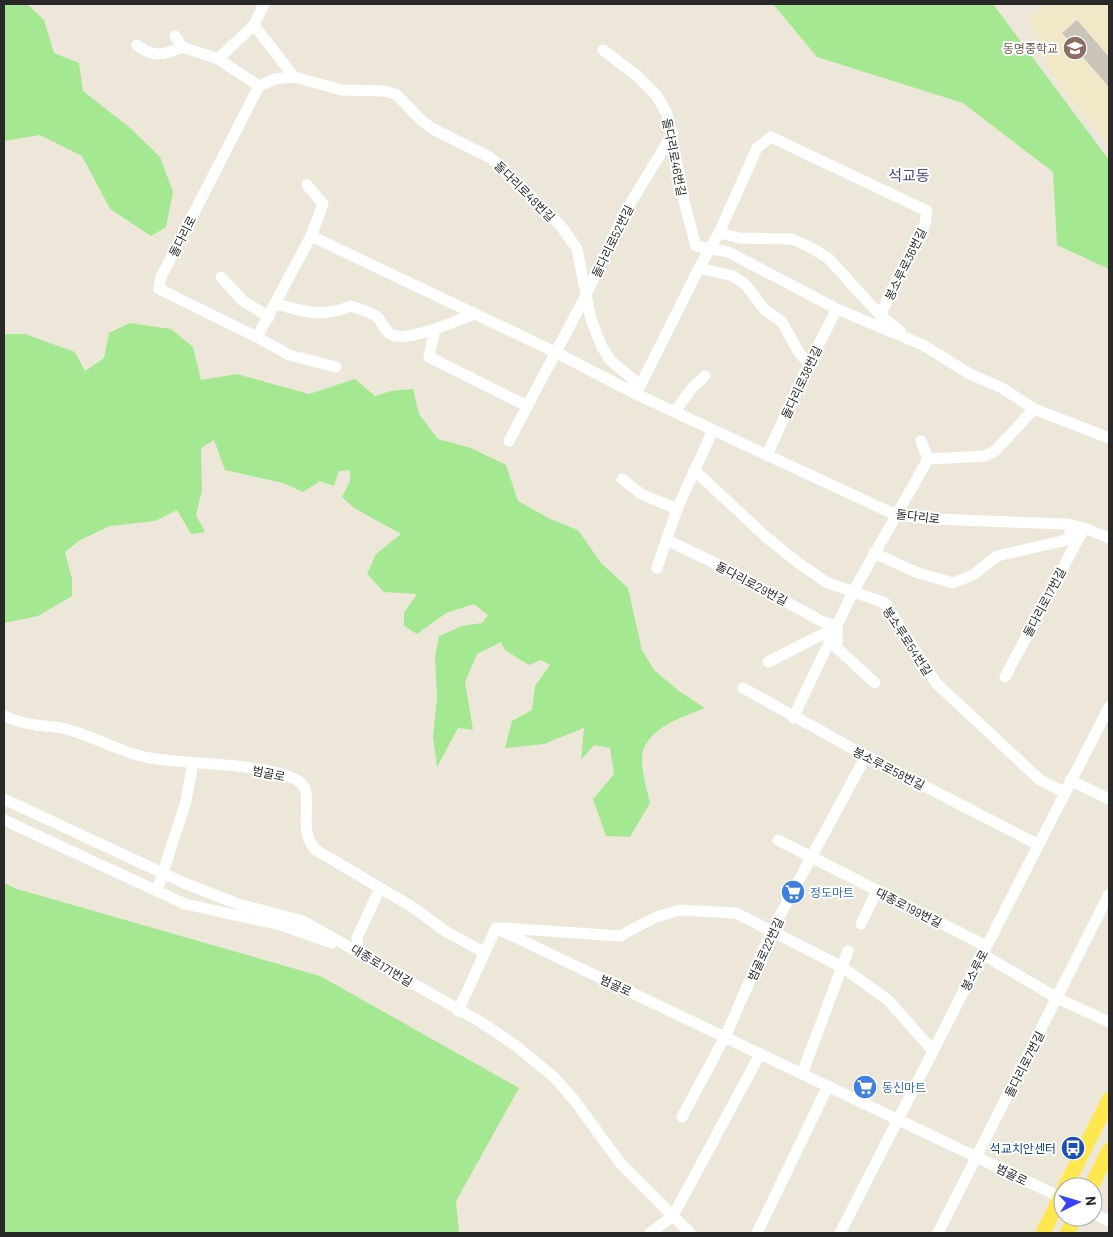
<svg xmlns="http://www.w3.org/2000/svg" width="1113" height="1237" font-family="Barlow,'Noto Sans KR',sans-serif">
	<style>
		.education { fill: #f0e8c7 }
		.green { fill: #a4e991 }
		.building { fill: #c8c4b9 }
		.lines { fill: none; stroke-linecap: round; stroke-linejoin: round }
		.minor { stroke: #fff; stroke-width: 11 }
		.major { stroke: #fde94f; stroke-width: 15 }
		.labels { text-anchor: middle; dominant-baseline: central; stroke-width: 4; stroke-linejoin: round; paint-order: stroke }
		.education-label { font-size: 12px; fill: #785e54; stroke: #fff; text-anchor: end }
		.street-label { font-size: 12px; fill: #292929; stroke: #fff }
		.shop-label { font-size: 12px; fill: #366cbe; stroke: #fff; text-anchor: start }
		.transit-label { font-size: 12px; fill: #164399; stroke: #fff; text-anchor: end }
		.quarter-label { font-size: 15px; fill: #46497e; stroke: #fff }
	</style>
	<rect width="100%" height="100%" fill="#ede7da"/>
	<path class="education" d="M 1047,4 L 1109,4 L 1109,145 L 1053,77 L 1029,19 Z"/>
	<g class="green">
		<path d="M 4,4 L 27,4 L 44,20 L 54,53 L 79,63 L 83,91 L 129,127 L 160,157 L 173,192 L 166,227 L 151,236 L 110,209 L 82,156 L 40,135 L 4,141 Z"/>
		<path d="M 773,4 L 993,4 L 1109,160 L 1109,269 L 1057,245 L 1053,172 L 963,103 L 817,57 Z"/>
		<path d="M 130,323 L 171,329 L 193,347 L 201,380 L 237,374 L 309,394 L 355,379 L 375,396 L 391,391 L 413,389 L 419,414 L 438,439 L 471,448 L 506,465 L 518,501 L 550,519 L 578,530 L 601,563 L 628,588 L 642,650 L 654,670 L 679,691 L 705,708 C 683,717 655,725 644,748 C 638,761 647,789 650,803 L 630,837 L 606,836 L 593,799 L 614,774 L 610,748 L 594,745 L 581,760 L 584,728 L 544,744 L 505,748 L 512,721 L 532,710 L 535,686 L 550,665 L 541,660 L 529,665 L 505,650 L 501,642 L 477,654 L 465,682 L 473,730 L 458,728 L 437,767 L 433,737 L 437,697 L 435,657 L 439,636 L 462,626 L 482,623 L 488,615 L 474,604 L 446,613 L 417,634 L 404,626 L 404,613 L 417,594 L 384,592 L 367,574 L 376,554 L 401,534 L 354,508 L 342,497 L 350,481 L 350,470 L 339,471 L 334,486 L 320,481 L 303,492 L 283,483 L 225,470 L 214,440 L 201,448 L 202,490 L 196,515 L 205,532 L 191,534 L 177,510 L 155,521 L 110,526 L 80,540 L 65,552 L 72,579 L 72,596 L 38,616 L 4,623 L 4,334 L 25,334 L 75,352 L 85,371 L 104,358 L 109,333 Z"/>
		<path d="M 4,883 L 17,889 L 320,976 L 519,1088 L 456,1201 L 459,1233 L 4,1233 Z"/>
	</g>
	<path class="building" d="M 1077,20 L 1109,57 L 1109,87 L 1062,33 Z"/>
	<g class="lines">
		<g class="minor">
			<path d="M 254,25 L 294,77"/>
			<path d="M 175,36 L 182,47"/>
			<path d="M 137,45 C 153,58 165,55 182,47 L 218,59 L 259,86"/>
			<path d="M 603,50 L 636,75 L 657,96 L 667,114 L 685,205 L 696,246 L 728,252 L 837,309 L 923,345 L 970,374 L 1002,388 L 1034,409 L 1109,438"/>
			<path d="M 218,59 L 254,25 L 264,4"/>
			<path d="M 259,86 L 275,79 L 294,77 L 342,90 L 385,91 L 397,95 L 419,118 L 431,128 L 491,158 L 561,226 L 577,249 L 591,320 L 602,347 L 611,361 L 634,380 L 632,392"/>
			<path d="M 259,86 L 161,277 L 159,289 L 257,337 L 289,355 L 336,367"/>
			<path d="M 719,233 L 740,238 L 791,239 L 810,247 L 828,258 L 880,315 L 901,332"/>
			<path d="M 311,236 L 555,352 L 636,394 L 896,515 L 933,519 L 1065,524 L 1084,528 L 1109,538"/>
			<path d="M 699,268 L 733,276 L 746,285 L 764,309 L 782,322 L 799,353 L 809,363"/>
			<path d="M 221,277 L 243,301 L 269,317"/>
			<path d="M 276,304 C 305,312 322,318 351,306 C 358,309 369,311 376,316 C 382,321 384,330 390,334 C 406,344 458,320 475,314"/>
			<path d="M 435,329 L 429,357 L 527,406"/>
			<path d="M 257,337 L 311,236 L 323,204 L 307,185"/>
			<path d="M 636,394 L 699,268 L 719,233 L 757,148 L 771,137 L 927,211 L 925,224 L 880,315"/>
			<path d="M 675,411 L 692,388 L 705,376"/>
			<path d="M 509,441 L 586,295 L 624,214 L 673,133"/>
			<path d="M 921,441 L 928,459"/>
			<path d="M 767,455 L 809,363 L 837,309"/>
			<path d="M 694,470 L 765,536 L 797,562 L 826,582 L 885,603 L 936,683 L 1040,780 L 1064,792"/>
			<path d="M 622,479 L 641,494 L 677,509"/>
			<path d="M 667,540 L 727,569 L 821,621 L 837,627"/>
			<path d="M 874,553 L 918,573 L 953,583 L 973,575 L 997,556 L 1067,540 L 1073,526"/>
			<path d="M 657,568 L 677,509 L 713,430"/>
			<path d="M 837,628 L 837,648 L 875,683"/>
			<path d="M 768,662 L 837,627"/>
			<path d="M 1005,677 L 1084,528"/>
			<path d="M 743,688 L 866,756 L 1037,844"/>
			<path d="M 4,716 C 14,720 25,724 36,725 C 46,727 57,726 66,729 C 93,736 118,751 145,757 C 181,765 276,762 301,783 C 315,796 296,830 316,850 L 414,908 L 445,931 L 485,953"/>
			<path d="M 793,718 L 853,592 L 928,459 L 985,456 L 995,451 L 1034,409"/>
			<path d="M 1070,780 L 1109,799"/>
			<path d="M 4,799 L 184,883 L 238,904 L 303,921 L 479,1021 L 515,1045 L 555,1078 L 575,1101 L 621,1164 L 690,1233"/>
			<path d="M 4,820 L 185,904 L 281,925 L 332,943"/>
			<path d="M 778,840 L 986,946"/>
			<path d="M 157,891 L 186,801 L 193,763"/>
			<path d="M 861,924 L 877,890"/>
			<path d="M 496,928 L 1060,1197"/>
			<path d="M 503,928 L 620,936 L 656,917 L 680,910 L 736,913 L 842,967 L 888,1000 L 933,1051"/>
			<path d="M 358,951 L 357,938 L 380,888"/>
			<path d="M 982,954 L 1057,998 L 1109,1022"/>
			<path d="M 458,1011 L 496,928"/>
			<path d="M 802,1074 L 848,951"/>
			<path d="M 682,1117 L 725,1037 L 772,930 L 866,756"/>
			<path d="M 1093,1213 L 1109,1221"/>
			<path d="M 650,1233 L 673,1216 L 760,1054"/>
			<path d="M 757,1233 L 828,1086"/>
			<path d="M 840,1233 L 1109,707"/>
			<path d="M 938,1233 L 1109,894"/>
		</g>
		<g class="major">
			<path d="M 1065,1187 L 1109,1100"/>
			<path d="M 1091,1187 L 1109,1150"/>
			<path d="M 1043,1233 L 1063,1192"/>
			<path d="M 1067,1233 L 1075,1217"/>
		</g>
	</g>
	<defs>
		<g id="school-disc" transform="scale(1.25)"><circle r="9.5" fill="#8d6e63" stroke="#fff"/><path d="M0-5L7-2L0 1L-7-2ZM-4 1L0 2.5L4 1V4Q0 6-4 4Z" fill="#fff"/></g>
		<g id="supermarket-disc" transform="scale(1.25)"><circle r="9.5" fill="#3f7fe0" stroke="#fff"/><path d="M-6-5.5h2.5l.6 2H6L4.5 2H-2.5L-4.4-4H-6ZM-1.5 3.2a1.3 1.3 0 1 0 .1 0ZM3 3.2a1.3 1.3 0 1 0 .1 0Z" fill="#fff"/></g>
		<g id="bus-disc" transform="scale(1.25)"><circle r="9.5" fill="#1a4fb4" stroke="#fff"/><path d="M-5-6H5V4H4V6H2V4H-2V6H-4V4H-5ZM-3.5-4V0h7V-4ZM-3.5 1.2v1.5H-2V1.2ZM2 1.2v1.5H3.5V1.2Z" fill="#fff"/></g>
	</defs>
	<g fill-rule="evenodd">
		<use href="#school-disc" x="1075" y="48"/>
		<use href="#supermarket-disc" x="793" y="892"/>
		<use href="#supermarket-disc" x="865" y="1087"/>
		<use href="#bus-disc" x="1073" y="1148"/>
	</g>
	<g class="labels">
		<g class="education-label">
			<text x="1058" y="48">동명중학교</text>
		</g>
		<g class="street-label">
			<text transform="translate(675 157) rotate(79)">돌다리로46번길</text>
			<text transform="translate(525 191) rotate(45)">돌다리로48번길</text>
			<text transform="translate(182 236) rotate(-63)">돌다리로</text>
			<text transform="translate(612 241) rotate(-64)">돌다리로52번길</text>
			<text transform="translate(905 264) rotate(-64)">봉소루로36번길</text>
			<text transform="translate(801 382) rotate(-65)">돌다리로38번길</text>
			<text transform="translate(918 516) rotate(7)">돌다리로</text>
			<text transform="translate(752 583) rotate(28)">돌다리로29번길</text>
			<text transform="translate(1044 602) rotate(-62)">돌다리로17번길</text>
			<text transform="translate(908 641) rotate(57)">봉소루로54번길</text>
			<text transform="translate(889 768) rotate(27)">봉소루로58번길</text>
			<text transform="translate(269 773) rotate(12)">범골로</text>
			<text transform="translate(909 907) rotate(27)">대종로199번길</text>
			<text transform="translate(765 949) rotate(-65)">범골로22번길</text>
			<text transform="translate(382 965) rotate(31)">대종로171번길</text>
			<text transform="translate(974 970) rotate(-63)">봉소루로</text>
			<text transform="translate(616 985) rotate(25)">범골로</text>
			<text transform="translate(1024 1064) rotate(-63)">돌다리로7번길</text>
			<text transform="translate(1012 1174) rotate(26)">범골로</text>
		</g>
		<g class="shop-label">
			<text x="810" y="892">정도마트</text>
			<text x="882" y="1087">동신마트</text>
		</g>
		<g class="transit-label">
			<text x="1056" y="1148">석교치안센터</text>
		</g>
		<g class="quarter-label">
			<text x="909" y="175">석교동</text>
		</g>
	</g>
	<rect width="1113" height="1237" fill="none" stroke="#292929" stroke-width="10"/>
	<g transform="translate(1078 1202) rotate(85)"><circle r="24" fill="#ffffff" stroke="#a9a9a9"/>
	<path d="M0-4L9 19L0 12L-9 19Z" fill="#3542ff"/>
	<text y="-8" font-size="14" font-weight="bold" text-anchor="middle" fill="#292929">N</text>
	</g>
</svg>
